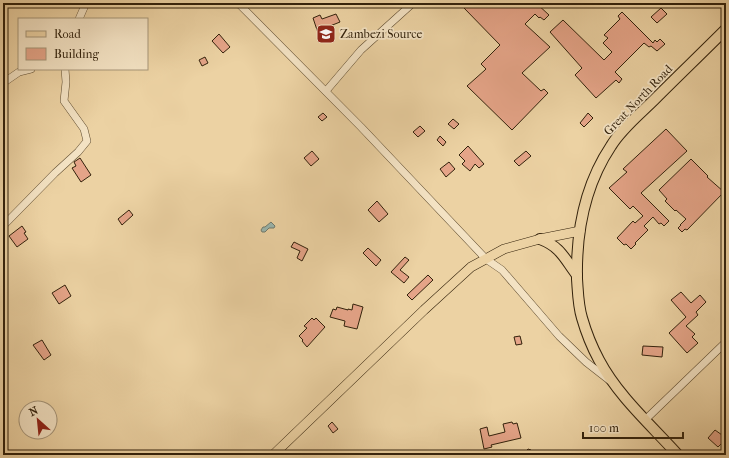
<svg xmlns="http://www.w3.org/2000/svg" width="729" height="458" font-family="'IM FELL French Canon',serif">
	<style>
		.water { fill: #9ab6ae; stroke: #707a6d }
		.building { fill: #e5a488; stroke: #32210b }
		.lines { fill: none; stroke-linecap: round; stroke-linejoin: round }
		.minor-casing { stroke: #604d31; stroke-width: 8 }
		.major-casing { stroke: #32210b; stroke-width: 10 }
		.highway-casing { stroke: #32210b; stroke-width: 12 }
		.minor { stroke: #f3e2c3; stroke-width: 7 }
		.major { stroke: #ecd2a3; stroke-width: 9 }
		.highway { stroke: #ecd2a3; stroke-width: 10 }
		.labels { text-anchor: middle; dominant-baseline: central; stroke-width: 3.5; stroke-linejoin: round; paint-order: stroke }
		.poi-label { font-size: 12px; fill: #32210b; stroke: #f3e2c3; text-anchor: start }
		.street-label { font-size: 12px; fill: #32210b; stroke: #f3e2c3 }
	</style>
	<rect width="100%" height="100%" fill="#ecd2a3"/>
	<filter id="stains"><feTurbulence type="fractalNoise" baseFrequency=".005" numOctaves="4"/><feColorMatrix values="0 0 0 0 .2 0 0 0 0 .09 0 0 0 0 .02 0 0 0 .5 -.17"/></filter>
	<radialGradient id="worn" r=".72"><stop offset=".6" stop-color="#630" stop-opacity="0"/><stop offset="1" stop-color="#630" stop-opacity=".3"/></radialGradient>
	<path class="water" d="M 271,222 L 275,226 L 274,228 L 269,228 L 265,232 L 262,232 L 261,230 L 263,227 L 265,227 Z"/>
	<g class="building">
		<path d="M 469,3 L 536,3 L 549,15 L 544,20 L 540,17 L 539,18 L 535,14 L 525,24 L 550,47 L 522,73 L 541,91 L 544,89 L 548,93 L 512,130 L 467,86 L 485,70 L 486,69 L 481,64 L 500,45 L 464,8 Z"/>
		<path d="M 661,8 L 667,14 L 657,23 L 651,17 Z"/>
		<path d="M 622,12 L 653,43 L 655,40 L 657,42 L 660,39 L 665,44 L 657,51 L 651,46 L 649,47 L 644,43 L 615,72 L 622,79 L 619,83 L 616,80 L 596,98 L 575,75 L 582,68 L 550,32 L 563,20 L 604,60 L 612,52 L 603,43 L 608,38 L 604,35 L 620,19 L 618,16 Z"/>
		<path d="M 336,14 L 340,22 L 325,28 L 326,30 L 318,33 L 313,18 L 320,15 L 322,19 Z"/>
		<path d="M 219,34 L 230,47 L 223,53 L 212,41 Z"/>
		<path d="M 205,57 L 208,63 L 202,66 L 199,60 Z"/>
		<path d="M 323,113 L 327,117 L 322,121 L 318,117 Z"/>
		<path d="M 588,113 L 593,118 L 584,127 L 580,123 Z"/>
		<path d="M 453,119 L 459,124 L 454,129 L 448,124 Z"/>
		<path d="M 420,126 L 425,131 L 418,137 L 413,132 Z"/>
		<path d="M 666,129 L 687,151 L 641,193 L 669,221 L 664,226 L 661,223 L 659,224 L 653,217 L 644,226 L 648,230 L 635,243 L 636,244 L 631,249 L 626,244 L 624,245 L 617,238 L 633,221 L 635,223 L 643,216 L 633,206 L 630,209 L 609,188 L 627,172 L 623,169 Z"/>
		<path d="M 440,136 L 446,142 L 443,146 L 437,140 Z"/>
		<path d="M 468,146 L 484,164 L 479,168 L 475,164 L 470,171 L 462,164 L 465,161 L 459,155 Z"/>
		<path d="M 312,151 L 319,159 L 311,166 L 304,158 Z"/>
		<path d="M 526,151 L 531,156 L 519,166 L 514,161 Z"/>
		<path d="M 80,158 L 91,175 L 81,182 L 72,168 L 76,166 L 74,162 Z"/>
		<path d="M 691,159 L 708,176 L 707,177 L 724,192 L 687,230 L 685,229 L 682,232 L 678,228 L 681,225 L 680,225 L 686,219 L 676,210 L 675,211 L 665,201 L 667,199 L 659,190 Z"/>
		<path d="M 449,162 L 455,169 L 446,177 L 440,169 Z"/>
		<path d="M 377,201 L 388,214 L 379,222 L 368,210 Z"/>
		<path d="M 129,210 L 133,215 L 122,225 L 118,219 Z"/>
		<path d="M 22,226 L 26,232 L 24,233 L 28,239 L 17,247 L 9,236 Z"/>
		<path d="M 294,242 L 308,249 L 302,261 L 297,258 L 300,251 L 291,247 Z"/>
		<path d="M 368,248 L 381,260 L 376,266 L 363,253 Z"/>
		<path d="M 405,257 L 409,260 L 400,270 L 409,277 L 404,283 L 391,272 Z"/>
		<path d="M 428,275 L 433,280 L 412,300 L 407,295 Z"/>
		<path d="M 65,285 L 71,296 L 59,304 L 52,293 Z"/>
		<path d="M 681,292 L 691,303 L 700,295 L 706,302 L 696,312 L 698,315 L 686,326 L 695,334 L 692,337 L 698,343 L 687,353 L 669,333 L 686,317 L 671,300 Z"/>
		<path d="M 353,304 L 363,307 L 357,329 L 344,326 L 345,321 L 330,317 L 333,309 L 336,310 L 337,307 L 348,310 L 348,309 L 352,310 Z"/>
		<path d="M 312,318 L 314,320 L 316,318 L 325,327 L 307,347 L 302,341 L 303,340 L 299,336 L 307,328 L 304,326 Z"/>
		<path d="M 520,336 L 522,344 L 516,345 L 514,337 Z"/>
		<path d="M 42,340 L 51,355 L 44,360 L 33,345 Z"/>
		<path d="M 643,346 L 663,347 L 662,357 L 642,355 Z"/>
		<path d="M 332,422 L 338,429 L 333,433 L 328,426 Z"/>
		<path d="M 512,422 L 513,424 L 517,423 L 521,438 L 491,445 L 492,447 L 484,449 L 480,429 L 487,427 L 489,436 L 505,432 L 503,424 Z"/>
		<path d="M 715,430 L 722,435 L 726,430 L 726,439 L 718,447 L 708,438 Z"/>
		<path d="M 528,449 L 531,450 L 535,455 L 523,455 Z"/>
	</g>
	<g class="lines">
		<g class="minor-casing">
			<g id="minor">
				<path d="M 238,3 L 361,127 L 486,259 L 502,270 L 559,336 L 586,362 L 609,380"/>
				<path d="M 79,19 L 86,3"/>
				<path d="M 3,83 L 19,72 L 31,69"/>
				<path d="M 326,91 L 361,50 L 413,3"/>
				<path d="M 3,226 L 55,173 L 78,152 L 87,141 L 84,129 L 64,101 L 66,82 L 65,69"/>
				<path d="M 645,420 L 726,342"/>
			</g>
		</g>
		<g class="major-casing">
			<path id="major" d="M 273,455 L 424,310 L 471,267 L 504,249 L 540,239 L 580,231"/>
		</g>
		<g class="highway-casing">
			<g id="highway">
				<path d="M 540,239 C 561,247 564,258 577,275"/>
				<path d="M 678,455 C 651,425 618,396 599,360 C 592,347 586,332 582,318 C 578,305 578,292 577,279 C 576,232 585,185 611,146 C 622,128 640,114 655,99 C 678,76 702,53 726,29"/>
			</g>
		</g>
		<use href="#minor" class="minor"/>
		<use href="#major" class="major"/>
		<use href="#highway" class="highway"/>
	</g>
	<defs>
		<g id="school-square" transform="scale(1)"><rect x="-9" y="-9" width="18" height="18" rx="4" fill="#8f2418" stroke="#f3e2c3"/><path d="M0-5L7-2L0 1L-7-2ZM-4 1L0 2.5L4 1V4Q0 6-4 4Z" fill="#fff"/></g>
	</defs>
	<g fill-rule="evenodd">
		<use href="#school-square" x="326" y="34"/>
	</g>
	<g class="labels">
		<g class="poi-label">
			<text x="340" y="34">Zambezi Source</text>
		</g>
		<g class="street-label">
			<text transform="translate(638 100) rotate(-46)">Great North Road</text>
		</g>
	</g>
	<rect width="729" height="458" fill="none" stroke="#ecd2a3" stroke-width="16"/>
	<rect x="4" y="4" width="721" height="450" fill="none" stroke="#32210b" stroke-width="2"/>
	<rect x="8" y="8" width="713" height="442" fill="none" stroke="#32210b"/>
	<rect x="18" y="18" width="130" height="52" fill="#f3e2c3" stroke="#a69579"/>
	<rect x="26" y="31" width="20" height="6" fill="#ecd2a3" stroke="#a69579"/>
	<text x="54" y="38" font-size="12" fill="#32210b">Road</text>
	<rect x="26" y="48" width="20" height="12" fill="#e5a488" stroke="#a69579"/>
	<text x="54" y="58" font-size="12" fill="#32210b">Building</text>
	<g transform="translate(38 420) rotate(333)"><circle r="19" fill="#f3e2c3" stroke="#a69579"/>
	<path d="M0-3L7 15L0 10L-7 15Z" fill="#8f2418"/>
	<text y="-6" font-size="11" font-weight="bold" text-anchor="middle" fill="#32210b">N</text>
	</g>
	<path d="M583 432v6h100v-6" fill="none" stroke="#32210b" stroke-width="2"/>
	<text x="589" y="432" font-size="12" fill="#32210b" stroke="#f3e2c3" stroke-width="3" paint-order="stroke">100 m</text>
	<rect width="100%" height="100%" filter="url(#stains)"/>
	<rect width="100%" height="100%" fill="url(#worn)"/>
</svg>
